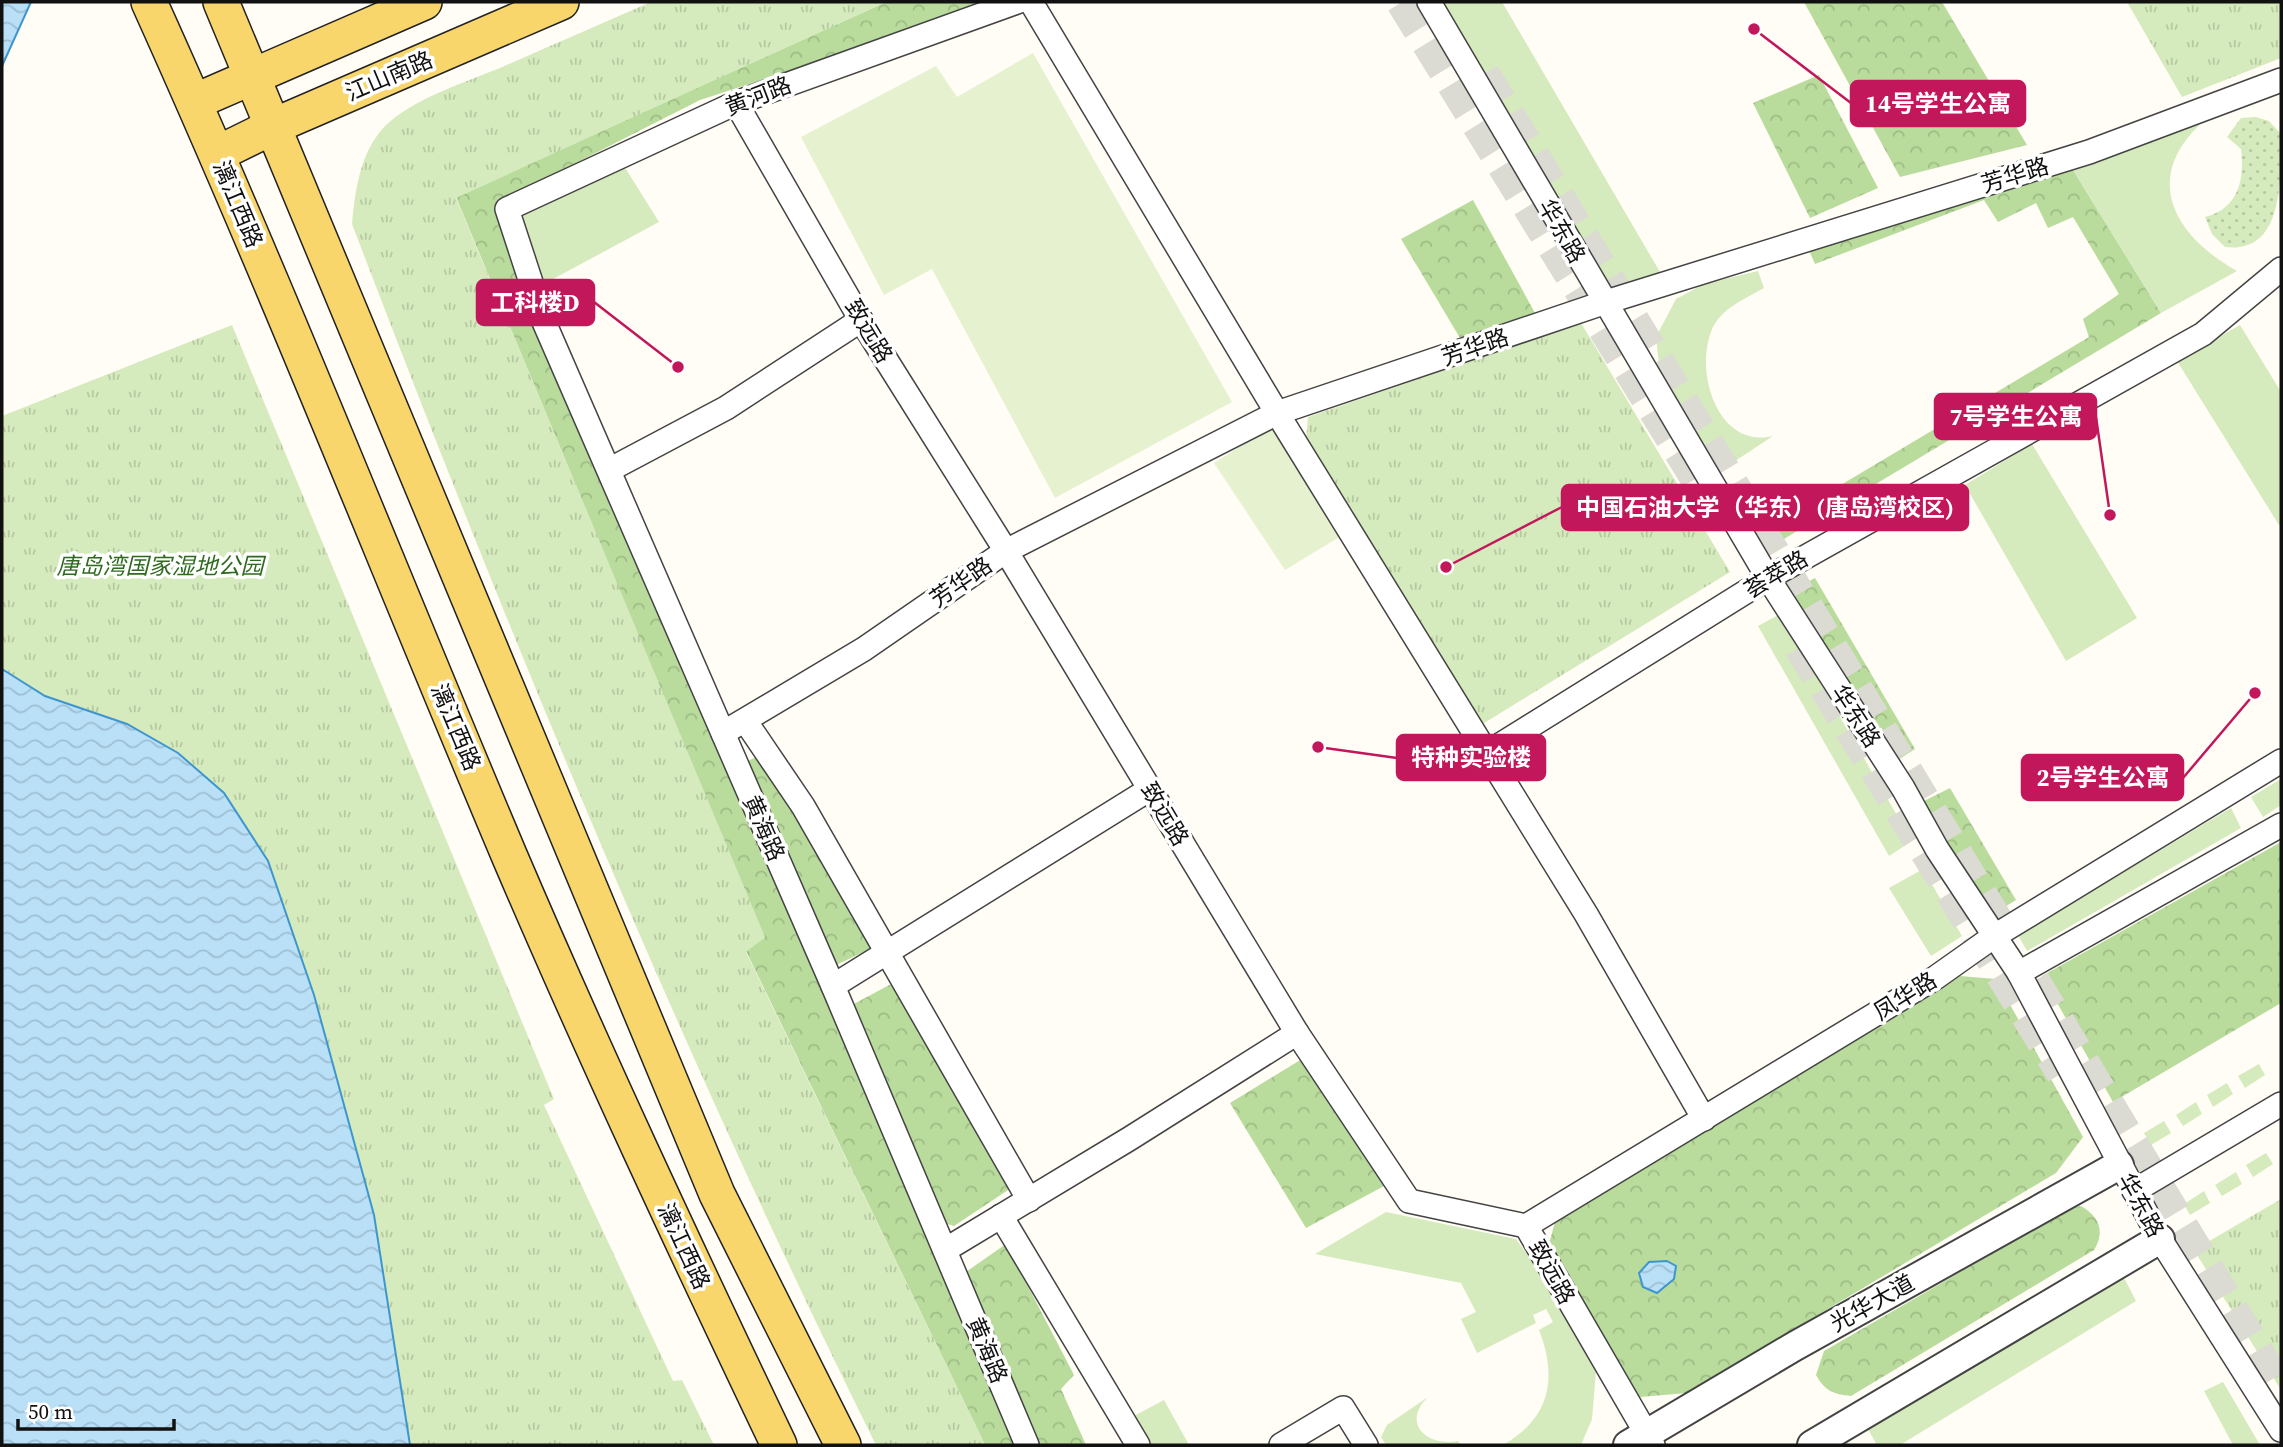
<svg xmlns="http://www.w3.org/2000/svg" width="2283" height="1447" font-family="'Source Serif 4','Noto Sans SC',serif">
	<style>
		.grass { fill: url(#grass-dots) }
		.forest { fill: url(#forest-crowns) }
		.park { fill: url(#park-tufts) }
		.garden { fill: #d5ebbd }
		.pitch { fill: #e6f2cf }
		.water { fill: url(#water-waves); stroke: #3f96cf; stroke-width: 2 }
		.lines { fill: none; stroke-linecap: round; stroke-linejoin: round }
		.secondary-tunnel { stroke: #dbdad3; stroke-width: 32; stroke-dasharray: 32 16; stroke-linecap: butt }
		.minor-casing { stroke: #444; stroke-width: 26 }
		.tertiary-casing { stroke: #444; stroke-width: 32 }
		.primary-casing { stroke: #222; stroke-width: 38 }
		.minor { stroke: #fff; stroke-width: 23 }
		.tertiary { stroke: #fff; stroke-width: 28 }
		.primary { stroke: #f9d66b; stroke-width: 35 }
		.labels { text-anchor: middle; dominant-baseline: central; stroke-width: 7; stroke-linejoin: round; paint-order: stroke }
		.street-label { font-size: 23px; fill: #111; stroke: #fff }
		.park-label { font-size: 23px; font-style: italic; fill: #2f6b1f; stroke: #fff }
		.leader { fill: none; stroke: #c2185b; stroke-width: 2.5 }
		.callout-dot { fill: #c2185b; stroke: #fff; stroke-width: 2.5 }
		.callout { fill: #c2185b; stroke: #c2185b; stroke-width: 2.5 }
		.callout-label { font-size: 24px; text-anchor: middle; font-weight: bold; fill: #fff }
	</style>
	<defs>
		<pattern id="grass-dots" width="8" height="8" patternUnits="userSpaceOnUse" patternTransform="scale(1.75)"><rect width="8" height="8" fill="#d5ebbd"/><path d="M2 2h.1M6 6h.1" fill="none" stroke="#b6c8a1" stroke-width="1.8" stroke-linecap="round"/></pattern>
		<pattern id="forest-crowns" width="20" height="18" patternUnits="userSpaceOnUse" patternTransform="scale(1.75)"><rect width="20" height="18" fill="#b9dc9c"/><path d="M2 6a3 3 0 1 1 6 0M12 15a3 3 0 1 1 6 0" fill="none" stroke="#9ebc85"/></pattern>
		<pattern id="park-tufts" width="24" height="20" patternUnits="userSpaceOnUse" patternTransform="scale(1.75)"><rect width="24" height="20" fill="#d5ebbd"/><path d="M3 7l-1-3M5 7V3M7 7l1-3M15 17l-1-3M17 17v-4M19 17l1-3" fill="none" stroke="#b6c8a1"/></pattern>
		<pattern id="water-waves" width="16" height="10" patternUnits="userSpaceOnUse" patternTransform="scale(1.75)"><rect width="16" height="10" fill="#b9e0f7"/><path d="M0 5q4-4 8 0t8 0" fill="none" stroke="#9ebfd3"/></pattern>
	</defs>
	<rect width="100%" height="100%" fill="#fffdf5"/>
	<path class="grass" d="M 2256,117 L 2269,121 L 2281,134 C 2281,183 2283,254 2225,247 L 2212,234 L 2205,217 C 2238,209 2245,180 2241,149 L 2227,137 L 2241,118 Z"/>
	<g class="forest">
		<path d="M 886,2 L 1004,2 L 700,100 L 503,200 L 497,207 L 499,225 L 1023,1445 L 985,1445 L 746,951 L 764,938 L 456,197 Z"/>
		<path d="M 1804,2 L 1942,2 L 2027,145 L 1900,177 Z"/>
		<path d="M 1819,75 L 1878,188 L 1810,218 L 1753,103 Z"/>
		<path d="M 2070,165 L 2161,313 L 1769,548 L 1762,532 L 2089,337 L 2083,319 L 2119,294 L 2073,217 L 2048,228 L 2036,203 L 1998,222 L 1984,200 L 1815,264 L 1808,248 Z"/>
		<path d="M 1473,200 L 1535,313 L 1460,338 L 1401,239 Z"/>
		<path d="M 1815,578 L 1915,749 L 1893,763 L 1791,591 Z"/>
		<path d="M 764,753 L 872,948 L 834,966 L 746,762 Z"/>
		<path d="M 1950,788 L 2016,900 L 1990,916 L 1922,802 Z"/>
		<path d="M 2281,842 L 2281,1003 L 2113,1102 L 2042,976 Z"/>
		<path d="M 1960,976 L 1996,979 L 2083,1137 L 2056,1173 L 1687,1393 L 1640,1397 L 1549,1244 L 1555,1222 Z"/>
		<path d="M 893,983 L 1011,1188 L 954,1226 L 944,1223 L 850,1006 Z"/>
		<path d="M 1307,1056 L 1384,1186 L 1306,1228 L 1230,1103 Z"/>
		<path d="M 2081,1206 C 2100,1217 2105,1232 2094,1250 L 1851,1396 C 1833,1394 1825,1391 1816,1375 L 1824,1351 L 2071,1208 Z"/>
		<path d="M 1006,1244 L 1074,1375 L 1061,1389 L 1086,1445 L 1039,1445 L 963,1274 Z"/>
	</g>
	<g class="park">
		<path d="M 651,2 L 886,2 L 456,198 L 765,937 L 746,952 L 985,1445 L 876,1445 C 679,1048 510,638 352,224 C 355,193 359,159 379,133 C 403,102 463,83 500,68 C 550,46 601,24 651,2 Z"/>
		<path d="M 2127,2 L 2281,2 L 2281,58 L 2182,97 Z"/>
		<path d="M 1581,323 L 1730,572 L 1481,725 L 1306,440 L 1308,417 Z"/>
		<path d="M 232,325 L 554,1099 L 544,1105 L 673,1381 L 682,1380 L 714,1445 L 410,1445 L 374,1215 L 314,995 L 268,861 L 127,724 L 45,696 L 2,669 L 2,416 Z"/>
		<path d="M 2281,1199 L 2281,1390 L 2194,1250 Z"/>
	</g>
	<g class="garden">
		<path d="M 1440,2 L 1502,2 L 1660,272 L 1608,290 Z"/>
		<path d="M 2206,119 C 2141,175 2171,234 2237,271 L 2161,313 L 2070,165 Z"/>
		<path d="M 624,166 L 659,222 L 540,286 L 515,213 Z"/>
		<path d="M 1758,271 L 1764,288 C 1745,299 1719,309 1711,332 C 1695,373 1718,449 1773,436 L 1717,473 L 1659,365 L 1656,337 L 1676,299 L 1704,284 Z"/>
		<path d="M 2240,325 L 2281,392 L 2281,524 L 2279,525 L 2177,361 Z"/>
		<path d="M 2032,444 L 2137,618 L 2066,661 L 1965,485 Z"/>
		<path d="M 1780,614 L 1912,841 L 1889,856 L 1758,626 Z"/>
		<path d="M 2281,779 L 2281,805 L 2263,817 L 2251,797 Z"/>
		<path d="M 2231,808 L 2241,828 L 2027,951 L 2018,935 Z"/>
		<path d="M 1923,869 L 1962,936 L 1931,956 L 1889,888 Z"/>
		<path d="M 2259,1064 L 2265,1075 L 2245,1088 L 2238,1076 Z"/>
		<path d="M 2227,1083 L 2233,1094 L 2213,1107 L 2207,1095 Z"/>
		<path d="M 2196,1102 L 2202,1114 L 2183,1126 L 2176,1115 Z"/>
		<path d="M 2164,1121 L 2171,1133 L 2151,1145 L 2144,1133 Z"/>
		<path d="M 2266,1153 L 2273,1164 L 2253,1177 L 2246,1165 Z"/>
		<path d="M 2236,1172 L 2242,1184 L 2222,1196 L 2215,1185 Z"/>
		<path d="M 2204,1191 L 2210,1203 L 2190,1215 L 2184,1204 Z"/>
		<path d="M 1386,1212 L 1516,1239 L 1556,1294 L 1596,1371 L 1592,1419 L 1581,1445 L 1503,1445 C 1550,1418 1558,1379 1539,1330 L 1553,1322 L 1546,1309 L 1533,1315 L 1536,1323 L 1477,1353 L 1461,1319 L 1476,1312 L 1461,1283 L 1315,1254 Z"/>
		<path d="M 2121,1272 L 2136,1301 L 1900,1445 L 1877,1445 L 1866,1426 Z"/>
		<path d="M 2223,1382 L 2260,1445 L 2233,1445 L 2204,1391 Z"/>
		<path d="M 1428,1397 C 1401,1423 1427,1447 1458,1441 L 1461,1445 L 1386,1445 L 1381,1437 L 1387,1425 Z"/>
		<path d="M 1164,1400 L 1189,1445 L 1150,1445 L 1132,1417 Z"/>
	</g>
	<g class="pitch">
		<path d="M 1033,53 L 1232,402 L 1055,498 L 932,269 L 884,295 L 801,137 L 936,66 L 957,97 Z"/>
		<path d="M 1274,425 L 1346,533 L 1285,570 L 1214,463 Z"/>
	</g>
	<g class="water">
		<path d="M 2,2 L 31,2 L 2,66 Z"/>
		<path d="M 2,669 L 45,696 L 127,724 L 178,753 L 224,793 L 268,861 L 314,995 L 374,1215 L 410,1445 L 2,1445 Z"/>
		<path d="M 1667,1261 L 1676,1266 L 1674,1279 L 1657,1293 L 1643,1287 L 1639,1273 L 1649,1262 Z"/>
	</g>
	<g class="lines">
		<g class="secondary-tunnel">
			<path d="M 1402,2 L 1725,525"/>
			<path d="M 1484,74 L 2007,937"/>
			<path d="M 1800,647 L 2062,1073"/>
			<path d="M 2034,981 L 2281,1390"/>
		</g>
		<g class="minor-casing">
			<g id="minor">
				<path d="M 1017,2 L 736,103 L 507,209 L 544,322 L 833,986 L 1027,1445"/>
				<path d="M 1031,2 L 1277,413 L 1586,914 L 1704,1119"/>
				<path d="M 1429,2 L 1768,578 L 1903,788 L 1937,849 L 2019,973 L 2160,1239 L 2281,1430"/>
				<path d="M 736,103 L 861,320 L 1006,551 L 1297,1033 L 1409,1201 L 1526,1226 L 1653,1445"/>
				<path d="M 609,470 L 726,408 L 861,320"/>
				<path d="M 746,722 L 803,806 L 1029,1200"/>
				<path d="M 723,733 L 864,649 L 1006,551 L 1277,413 L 1603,303 L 2089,152 L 2281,80"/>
				<path d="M 1487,753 L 1768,578 L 2203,334 L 2281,269"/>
				<path d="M 2019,973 L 2281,825"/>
				<path d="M 833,986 L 1150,789"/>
				<path d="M 2134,1191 L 2281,1104"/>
				<path d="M 1001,1216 L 1138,1445"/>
				<path d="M 1526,1226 L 1935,978 L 1993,937 L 2281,761"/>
				<path d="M 945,1250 L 1129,1139 L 1297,1033"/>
				<path d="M 1281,1445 L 1343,1408 L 1366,1445"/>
			</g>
		</g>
		<g class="tertiary-casing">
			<g id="tertiary">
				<path d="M 1628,1445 L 1795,1346 L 2119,1165"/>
				<path d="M 1812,1445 L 2160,1239"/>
			</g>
		</g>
		<g class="primary-casing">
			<g id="primary">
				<path d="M 149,2 C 276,283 389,571 509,855 C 594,1054 686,1250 779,1445"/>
				<path d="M 221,2 L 717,1194 L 843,1445"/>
				<path d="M 194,102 L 424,2"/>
				<path d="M 217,154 L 274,126 L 561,2"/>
			</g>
		</g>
		<use href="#minor" class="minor"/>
		<use href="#tertiary" class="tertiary"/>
		<use href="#primary" class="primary"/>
	</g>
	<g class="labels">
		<g class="street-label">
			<text transform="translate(389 76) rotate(-23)">江山南路</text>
			<text transform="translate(758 96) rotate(-21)">黄河路</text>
			<text transform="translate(2015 175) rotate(-17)">芳华路</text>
			<text transform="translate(238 204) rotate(67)">漓江西路</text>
			<text transform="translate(1562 231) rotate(60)">华东路</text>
			<text transform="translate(869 331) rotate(59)">致远路</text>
			<text transform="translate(1475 347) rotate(-19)">芳华路</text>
			<text transform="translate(1776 574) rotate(-31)">荟萃路</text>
			<text transform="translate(961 582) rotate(-35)">芳华路</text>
			<text transform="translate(1856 716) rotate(57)">华东路</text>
			<text transform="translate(456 727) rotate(67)">漓江西路</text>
			<text transform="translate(1165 814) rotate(59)">致远路</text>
			<text transform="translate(764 828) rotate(66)">黄海路</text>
			<text transform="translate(1905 996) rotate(-32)">凤华路</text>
			<text transform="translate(2141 1205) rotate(61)">华东路</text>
			<text transform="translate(684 1246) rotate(65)">漓江西路</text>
			<text transform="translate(1552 1272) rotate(61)">致远路</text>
			<text transform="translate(1872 1303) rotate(-29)">光华大道</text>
			<text transform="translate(987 1350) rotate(67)">黄海路</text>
		</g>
		<g class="park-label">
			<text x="160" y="566">唐岛湾国家湿地公园</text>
		</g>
	</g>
	<path class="leader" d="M1754 29L1851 103M678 367L594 302M2110 515L2096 417M1446 567L1562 507M1318 747L1397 758M2255 693L2183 778"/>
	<g class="callout-dot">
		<circle cx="1754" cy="29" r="7"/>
		<circle cx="678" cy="367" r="7"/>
		<circle cx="2110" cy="515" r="7"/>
		<circle cx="1446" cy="567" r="7"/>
		<circle cx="1318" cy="747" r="7"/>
		<circle cx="2255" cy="693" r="7"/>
	</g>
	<g class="callout">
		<rect x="1851" y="81" width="174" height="45" rx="7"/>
		<rect x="477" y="280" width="117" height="45" rx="7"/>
		<rect x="1935" y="394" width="161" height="45" rx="7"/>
		<rect x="1562" y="485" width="406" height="45" rx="7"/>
		<rect x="1397" y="735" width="148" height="45" rx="7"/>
		<rect x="2022" y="755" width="161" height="45" rx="7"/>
	</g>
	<g class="callout-label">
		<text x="1938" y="112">14号学生公寓</text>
		<text x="535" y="311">工科楼D</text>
		<text x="2016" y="425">7号学生公寓</text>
		<text x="1765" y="516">中国石油大学（华东）(唐岛湾校区)</text>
		<text x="1471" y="766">特种实验楼</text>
		<text x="2103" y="786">2号学生公寓</text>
	</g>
	<rect width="2283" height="1447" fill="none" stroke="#111111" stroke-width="7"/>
	<path d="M18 1419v10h156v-10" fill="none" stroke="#111111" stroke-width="3.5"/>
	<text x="28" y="1419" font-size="21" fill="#111111" stroke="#ffffff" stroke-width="5" paint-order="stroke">50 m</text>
</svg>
